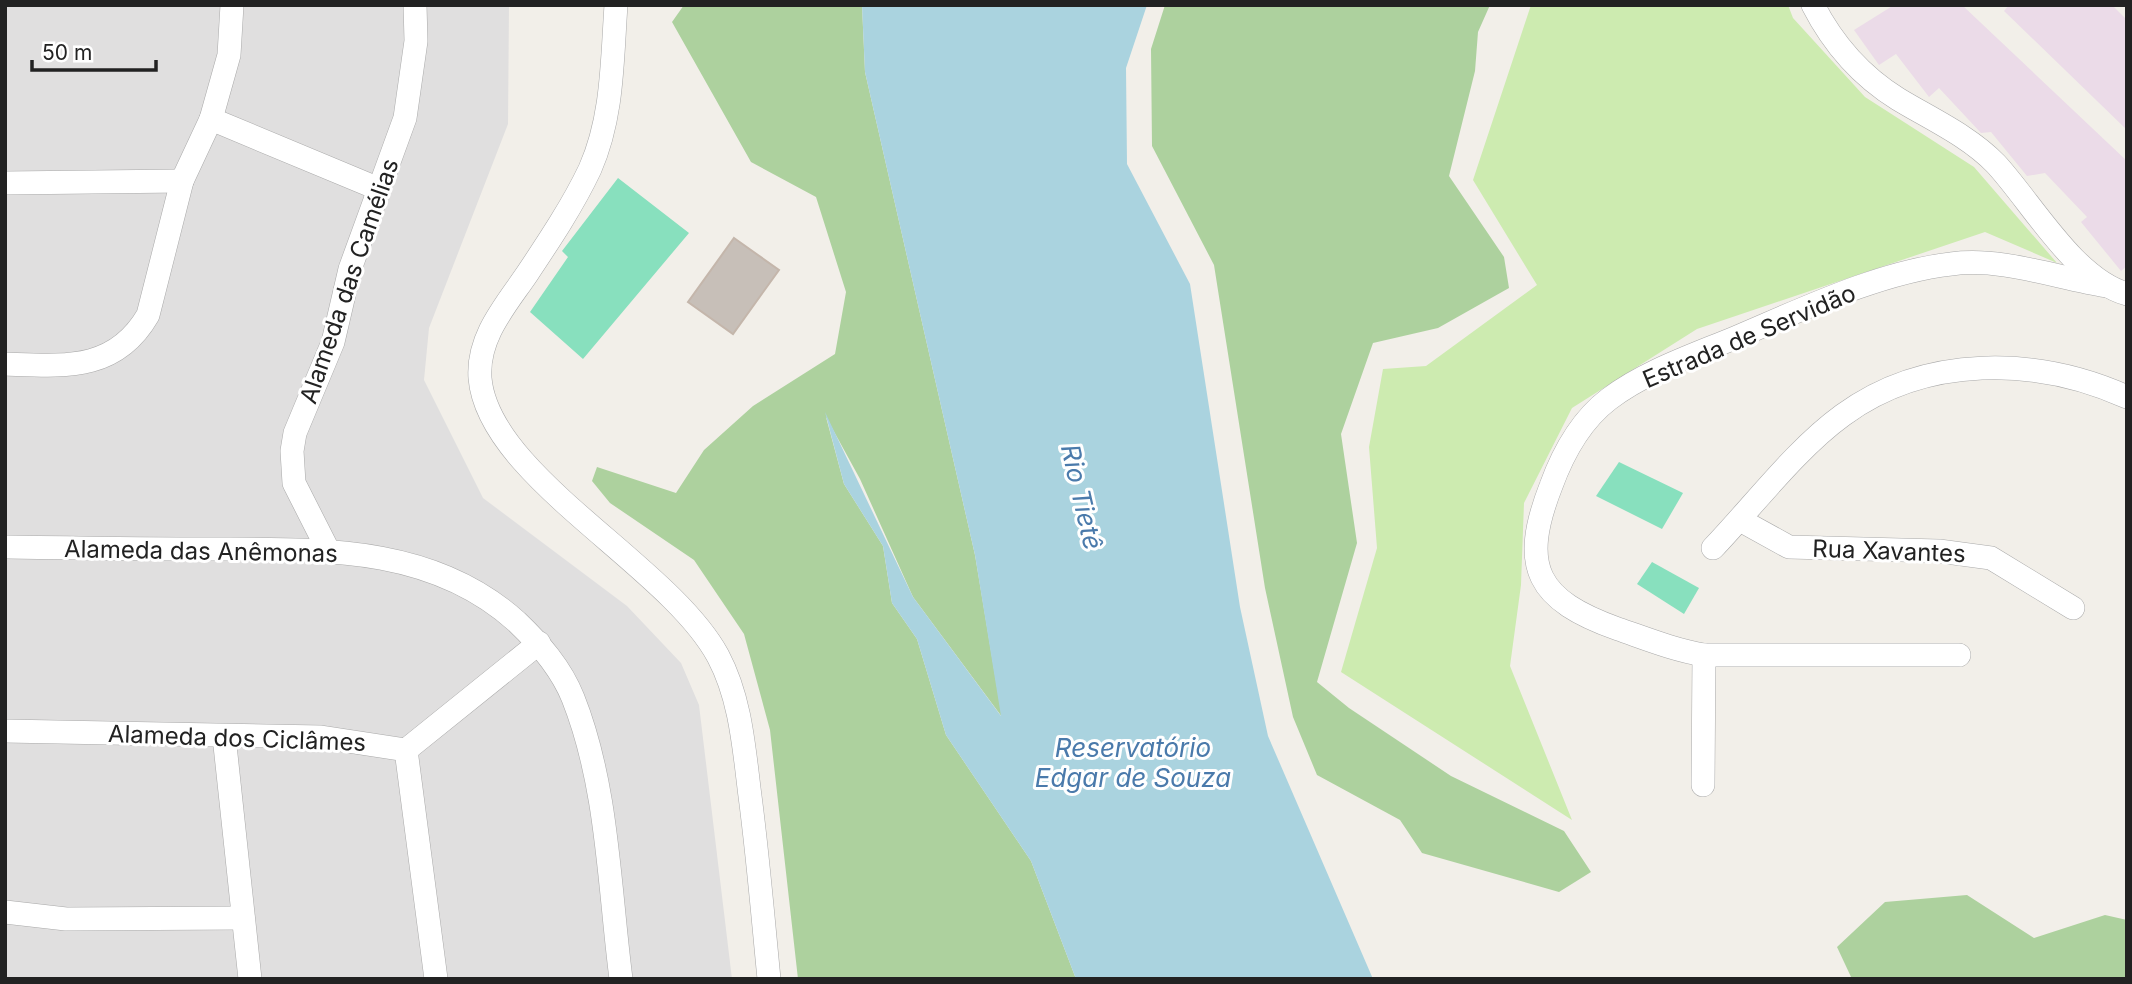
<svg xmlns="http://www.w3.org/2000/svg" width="2132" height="984" font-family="Inter,sans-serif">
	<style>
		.residential { fill: #e0dfdf }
		.industrial { fill: #ebdbe8 }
		.grass { fill: #cdebb0 }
		.forest { fill: #add19e }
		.pitch { fill: #88e0be }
		.water { fill: #aad3df }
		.building { fill: #c7bfb8; stroke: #c4b6ab; stroke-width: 2 }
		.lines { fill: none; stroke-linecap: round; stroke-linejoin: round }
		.minor-casing { stroke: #a9a9a9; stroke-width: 24 }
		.minor { stroke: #fff; stroke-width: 23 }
		.labels { text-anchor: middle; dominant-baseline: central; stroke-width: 6; stroke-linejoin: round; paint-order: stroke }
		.street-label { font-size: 24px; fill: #222; stroke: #fff }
		.water-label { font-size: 26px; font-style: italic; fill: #4a7aab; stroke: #fff }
	</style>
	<rect width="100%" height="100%" fill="#f2efe9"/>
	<path class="residential" d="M 5,5 L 509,5 L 508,124 L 429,328 L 424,380 L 483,498 L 627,606 L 681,663 L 699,705 L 732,979 L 5,979 Z"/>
	<g class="industrial">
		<path d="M 1894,5 L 1962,5 L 2127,161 L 2127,266 L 2121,271 L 2081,222 L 2087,217 L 2045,173 L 2027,176 L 1991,132 L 1981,133 L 1939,88 L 1929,97 L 1896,54 L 1879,65 L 1854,30 Z"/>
		<path d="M 2009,5 L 2112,5 L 2127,20 L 2127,130 L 2004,11 Z"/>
	</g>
	<path class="grass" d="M 1531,5 L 1788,5 L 1793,18 L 1865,97 L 1974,167 L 2057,263 L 1985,232 L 1697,329 L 1572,408 L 1524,503 L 1521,585 L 1510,666 L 1572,820 L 1341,672 L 1377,548 L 1369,447 L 1383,369 L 1426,366 L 1537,285 L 1473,180 Z"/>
	<g class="forest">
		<path d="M 684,5 L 862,5 L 865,72 L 975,555 L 1002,717 L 913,597 L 860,479 L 826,417 L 844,484 L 883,546 L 892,603 L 917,639 L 946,735 L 1031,861 L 1076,979 L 798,979 L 770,730 L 744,634 L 694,560 L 610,503 L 592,481 L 597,467 L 676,493 L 704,450 L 753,406 L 835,354 L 846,292 L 816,197 L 751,162 L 672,22 Z"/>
		<path d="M 1165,5 L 1490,5 L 1478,32 L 1475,71 L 1449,176 L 1504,257 L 1509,288 L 1438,328 L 1373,343 L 1341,434 L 1357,543 L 1317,682 L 1349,708 L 1451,776 L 1564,831 L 1591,872 L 1559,892 L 1422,853 L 1400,820 L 1317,775 L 1293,717 L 1265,588 L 1214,265 L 1152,146 L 1151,49 Z"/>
		<path d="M 1967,895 L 2034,938 L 2105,915 L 2127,920 L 2127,979 L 1852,979 L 1837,947 L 1885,902 Z"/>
	</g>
	<g class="pitch">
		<path d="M 618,178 L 689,233 L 583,359 L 530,312 L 568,257 L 562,251 Z"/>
		<path d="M 1619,462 L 1683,493 L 1662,529 L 1596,496 Z"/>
		<path d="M 1652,562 L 1699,588 L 1684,614 L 1637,584 Z"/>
	</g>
	<path class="water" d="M 862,5 L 1147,5 L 1126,68 L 1127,164 L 1190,284 L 1240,607 L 1268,736 L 1373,979 L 1076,979 L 1031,861 L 946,735 L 917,639 L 892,603 L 883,546 L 844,484 L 825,412 L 913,597 L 1001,716 L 975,555 L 865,72 Z"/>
	<path class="building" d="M 734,238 L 779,270 L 733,334 L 688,302 Z"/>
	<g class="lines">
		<g class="minor-casing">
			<g id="minor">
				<path d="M 616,5 C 612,61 613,117 590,169 C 573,205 549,241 527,274 C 506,305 477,337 480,378 C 488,476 668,564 718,656 C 741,699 744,749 750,796 C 758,857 763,918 769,979"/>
				<path d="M 1813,5 C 1833,44 1861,76 1898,99 C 1931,119 1969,136 1996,164 C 2032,203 2074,279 2127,294"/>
				<path d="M 211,119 L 379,189"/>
				<path d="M 5,183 L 182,181"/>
				<path d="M 5,364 C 64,366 115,372 148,315 L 182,181 L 211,119 L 229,55 L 232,5"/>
				<path d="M 1740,520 L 1789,547 L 1939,551 L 1991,558 L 2073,608"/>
				<path d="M 5,547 C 69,548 132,549 196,549 C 308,550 428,541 517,622 C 540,644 561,668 573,698 C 608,786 609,886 621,979"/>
				<path d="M 1713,548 C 1754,505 1796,449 1843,415 C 1925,355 2036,356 2127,397"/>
				<path d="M 328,550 L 294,483 L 292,451 L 295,433 L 333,342 L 350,269 L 405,118 L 416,41 L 415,5"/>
				<path d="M 1959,655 L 1704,655 C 1674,650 1647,639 1618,629 C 1537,600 1519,568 1551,486 C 1563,453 1580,421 1609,399 C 1646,371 1694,355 1737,337 C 1803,309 1880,272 1951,264 C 2002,257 2057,278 2107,286"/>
				<path d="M 5,731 L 321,737 L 406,750 L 436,979"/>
				<path d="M 224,736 L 250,979"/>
				<path d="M 406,750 L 539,643"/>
				<path d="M 1703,785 L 1704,655"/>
				<path d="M 5,912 L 66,919 L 243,918"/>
			</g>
		</g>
		<use href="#minor" class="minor"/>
	</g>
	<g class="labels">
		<g class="street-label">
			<text transform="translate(349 281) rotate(-71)">Alameda das Camélias</text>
			<text transform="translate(1749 336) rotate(-23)">Estrada de Servidão</text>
			<text transform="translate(201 551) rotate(1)">Alameda das Anêmonas</text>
			<text transform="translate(1889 551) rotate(2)">Rua Xavantes</text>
			<text transform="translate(237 738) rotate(2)">Alameda dos Ciclâmes</text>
		</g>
		<g class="water-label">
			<text transform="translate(1082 497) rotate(77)">Rio Tietê</text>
			<text x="1133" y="747">Reservatório<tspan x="1133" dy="30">Edgar de Souza</tspan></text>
		</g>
	</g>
	<rect width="2132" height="984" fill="none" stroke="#222222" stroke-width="14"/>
	<path d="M32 60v10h124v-10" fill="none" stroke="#222222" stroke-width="3.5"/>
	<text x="42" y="60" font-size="21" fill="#222222" stroke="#ffffff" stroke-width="5" paint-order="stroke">50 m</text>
</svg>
